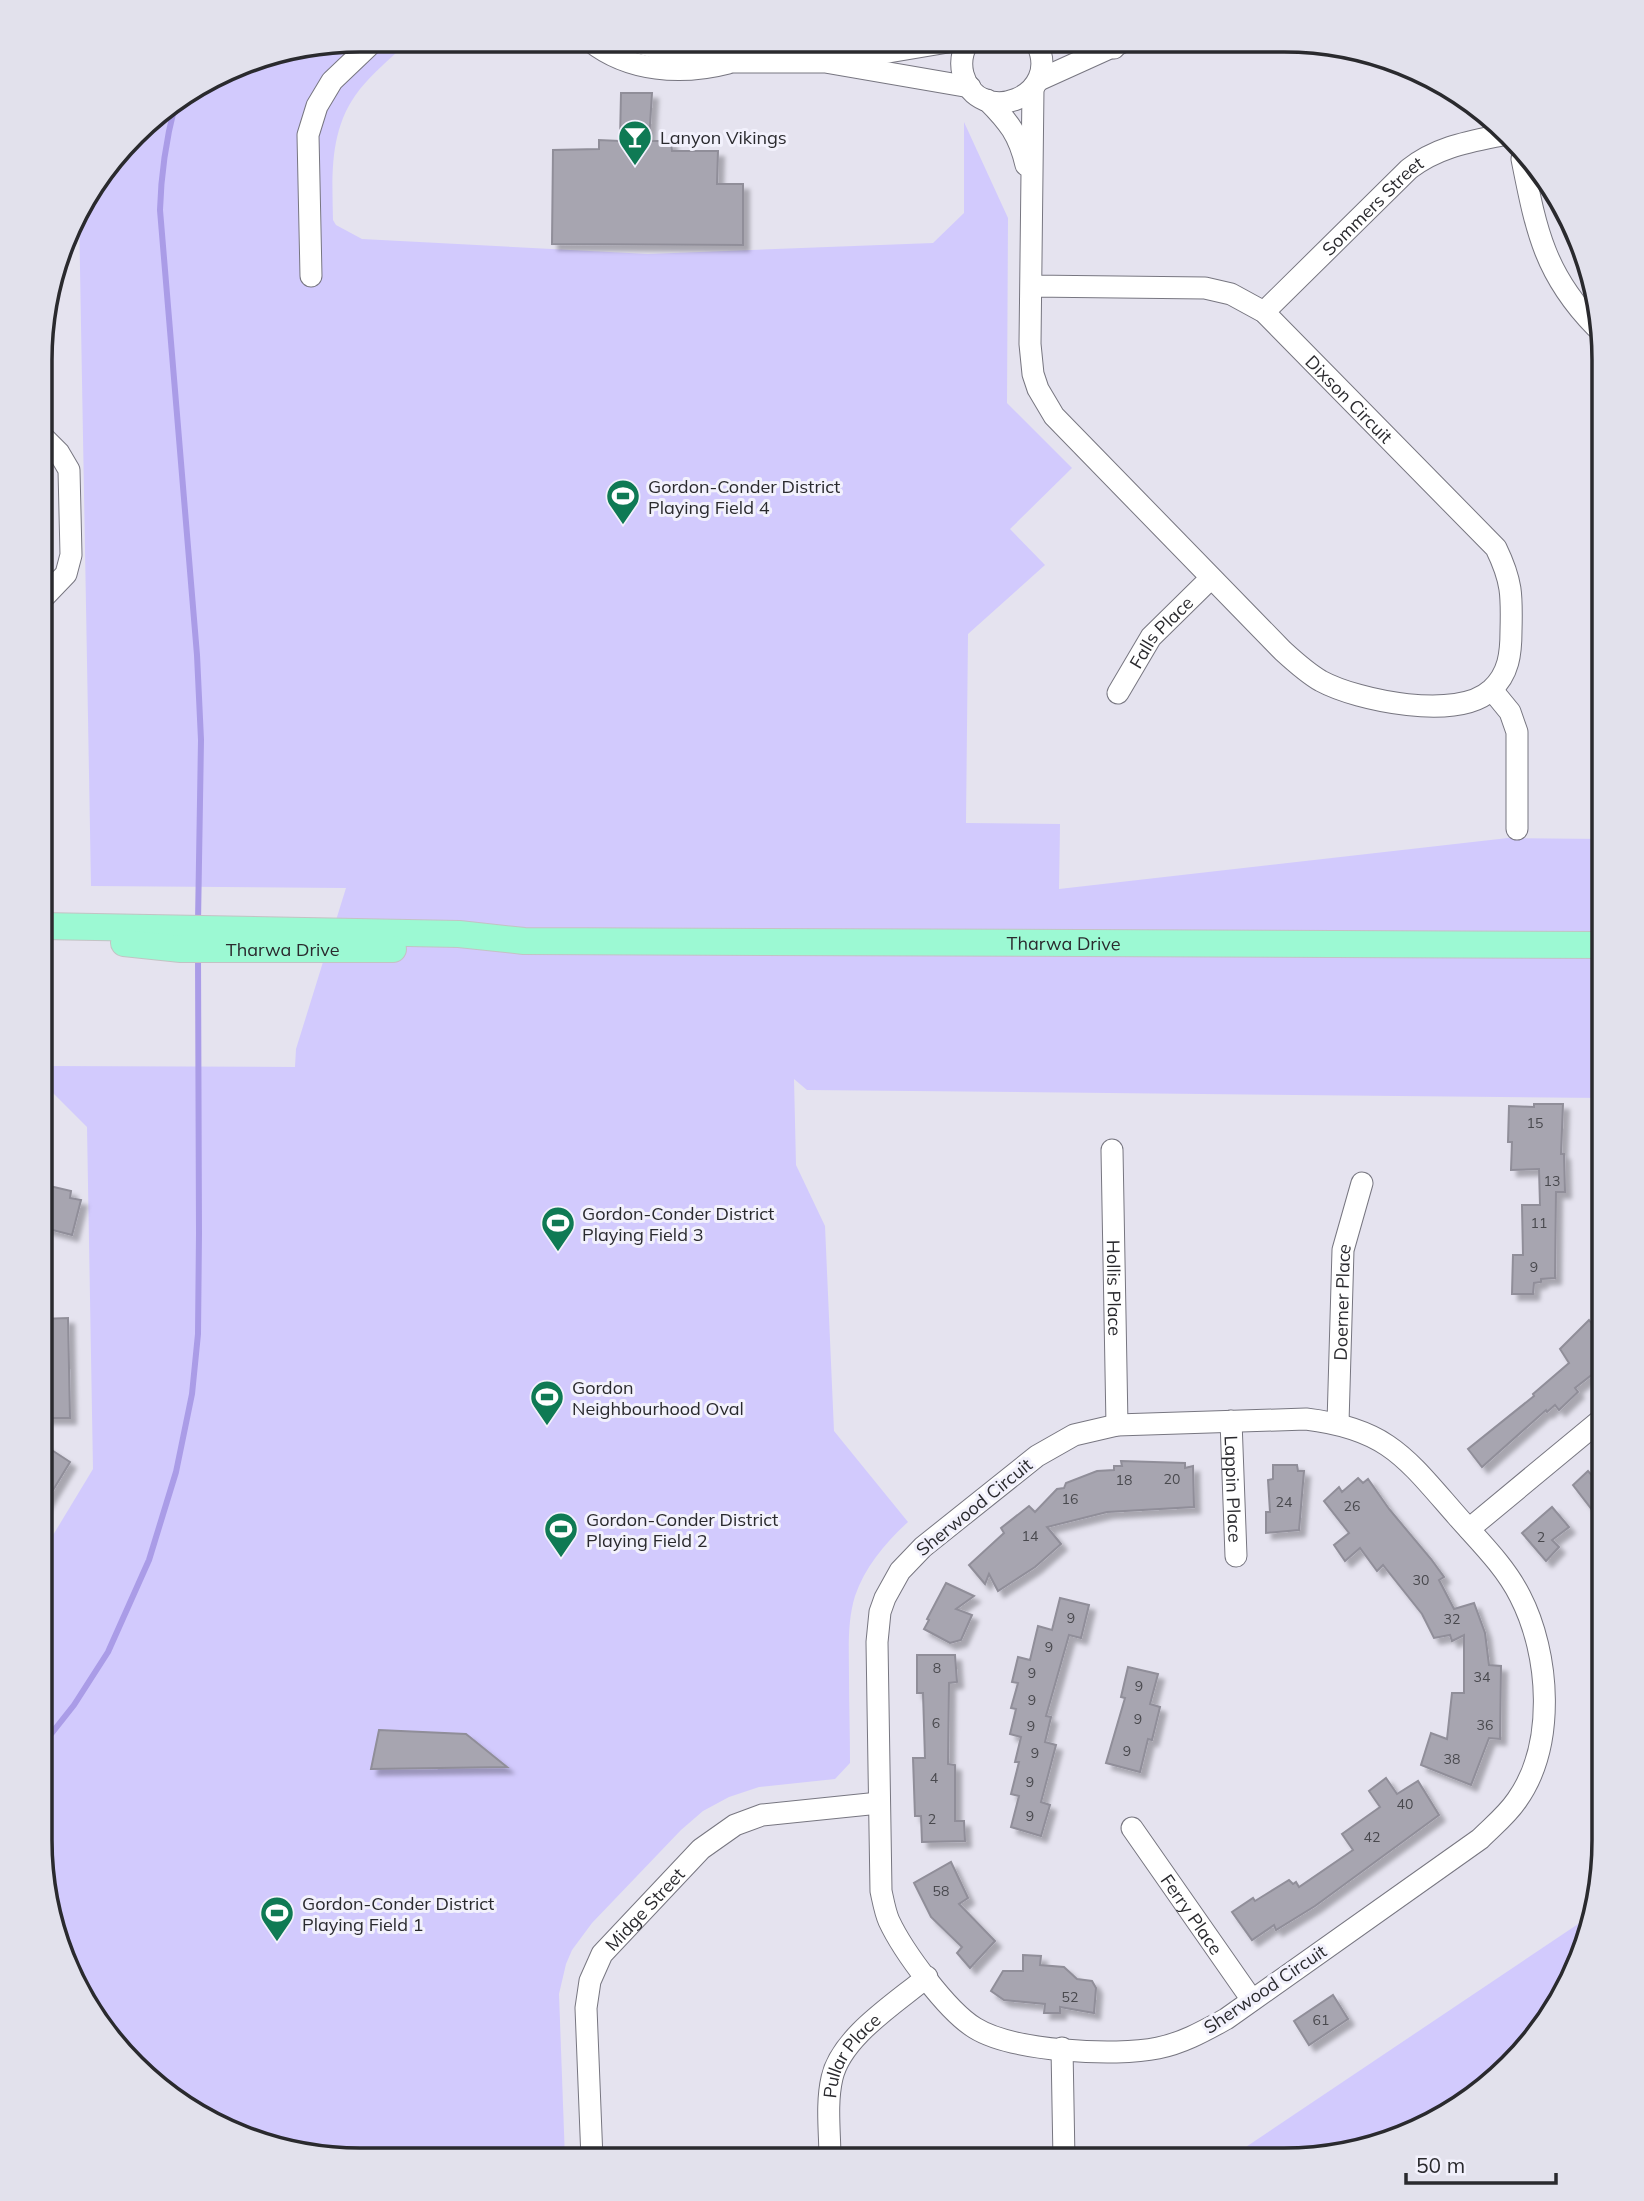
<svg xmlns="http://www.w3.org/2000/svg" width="1644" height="2201" font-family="Mulish,sans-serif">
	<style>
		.green { fill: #d2cafd }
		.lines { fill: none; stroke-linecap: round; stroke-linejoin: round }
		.stream { stroke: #aa9ce7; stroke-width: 6 }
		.building { fill: #a7a5b0; stroke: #908e99; stroke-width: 2; filter: url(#shadow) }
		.minor-casing { stroke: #777680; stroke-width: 23 }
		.major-casing { stroke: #c3c3c4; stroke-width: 28 }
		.minor { stroke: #fff; stroke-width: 21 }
		.major { stroke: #9cf9d3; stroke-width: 26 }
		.labels { text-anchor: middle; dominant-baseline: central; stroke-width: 6; stroke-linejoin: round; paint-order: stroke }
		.number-label { font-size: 14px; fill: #49494e }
		.poi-label { font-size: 18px; fill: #2a2a2e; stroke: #f2f1fc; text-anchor: start }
		.street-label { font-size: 18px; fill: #2a2a2e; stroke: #f2f1fc }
		.rim { fill: none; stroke: #2a2a2e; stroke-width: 3.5 }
	</style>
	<defs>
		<filter id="shadow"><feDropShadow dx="6" dy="6" stdDeviation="2" flood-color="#0004"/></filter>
	</defs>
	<rect width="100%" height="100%" fill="#e5e3ef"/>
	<g class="green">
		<path d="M 360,40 L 398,40 L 403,46 C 389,60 373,73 360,89 C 329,128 332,173 333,220 L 336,225 L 362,239 L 648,254 L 933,243 L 964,213 L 964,122 L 1008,218 L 1007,403 L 1072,468 L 1010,529 L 1045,565 L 968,634 L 966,823 L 1060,824 L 1059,889 L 1508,838 L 1604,839 L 1603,1098 L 807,1090 L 794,1079 L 796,1165 L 825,1226 L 834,1431 L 908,1522 C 885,1543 865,1567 855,1596 C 847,1622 849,1650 849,1677 C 849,1705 850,1734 850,1763 L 835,1779 L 759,1787 L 729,1797 L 703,1811 L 681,1830 L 592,1923 L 572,1950 L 566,1964 L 559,1994 L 565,2159 L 319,2158 L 182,2107 L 120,2052 L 73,1983 L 40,1841 L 41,1555 L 93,1469 L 87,1127 L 42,1082 L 42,1066 L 295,1067 L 296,1049 L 346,888 L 91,886 L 79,212 L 83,201 L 150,119 L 257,57 Z"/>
		<path d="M 1593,1914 L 1587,1944 L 1550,2019 L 1494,2082 L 1426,2128 L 1284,2161 L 1225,2161 Z"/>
	</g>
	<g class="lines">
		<g class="stream">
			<path d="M 175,105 C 166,140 161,174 160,210 L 197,655 L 201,740 L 198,922"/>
			<path d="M 40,1748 L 74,1705 L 108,1652 L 149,1560 L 176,1472 L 192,1394 L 198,1334 L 199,1233 L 198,954"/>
		</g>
	</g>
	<g class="building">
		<path d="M 621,93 L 652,93 L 649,141 L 671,141 L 672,151 L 718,151 L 717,184 L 743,184 L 743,245 L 552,244 L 553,150 L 599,149 L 599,140 L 620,141 Z"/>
		<path d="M 1534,1104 L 1563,1104 L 1561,1154 L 1564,1154 L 1565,1192 L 1556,1192 L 1555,1278 L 1541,1279 L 1541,1282 L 1534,1283 L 1533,1294 L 1512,1294 L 1513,1255 L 1523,1255 L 1522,1205 L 1540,1205 L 1539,1169 L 1511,1170 L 1512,1142 L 1508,1142 L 1509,1106 L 1534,1107 Z"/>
		<path d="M 41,1184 L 71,1191 L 70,1198 L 81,1200 L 72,1235 L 41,1227 Z"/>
		<path d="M 68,1318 L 70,1418 L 41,1418 L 41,1319 Z"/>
		<path d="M 1589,1320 L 1603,1338 L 1603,1366 L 1575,1388 L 1578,1392 L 1559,1410 L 1555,1405 L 1547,1412 L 1546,1410 L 1482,1467 L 1468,1449 L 1534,1396 L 1533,1394 L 1569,1363 L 1560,1349 Z"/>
		<path d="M 41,1443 L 70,1462 L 41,1510 Z"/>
		<path d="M 1121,1461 L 1185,1463 L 1185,1468 L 1193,1466 L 1194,1507 L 1107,1512 L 1047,1527 L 1061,1544 L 1035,1567 L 998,1591 L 989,1574 L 985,1584 L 969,1565 L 1004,1533 L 1001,1528 L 1029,1506 L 1035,1512 L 1057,1489 L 1064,1488 L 1066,1483 L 1097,1471 L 1114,1470 L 1114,1466 L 1122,1466 Z"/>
		<path d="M 1273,1465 L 1297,1465 L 1298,1471 L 1304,1471 L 1299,1530 L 1266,1533 L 1266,1512 L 1270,1512 L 1268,1480 L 1273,1479 Z"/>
		<path d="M 1588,1471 L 1596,1480 L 1603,1475 L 1603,1524 L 1573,1485 Z"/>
		<path d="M 1358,1478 L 1363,1483 L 1368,1479 L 1389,1509 L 1431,1559 L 1444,1577 L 1439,1580 L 1454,1609 L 1474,1603 L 1485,1633 L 1489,1665 L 1501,1666 L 1500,1739 L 1489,1738 L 1471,1785 L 1421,1765 L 1431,1733 L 1447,1739 L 1452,1693 L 1464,1693 L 1464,1635 L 1452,1641 L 1450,1635 L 1434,1638 L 1422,1614 L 1383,1565 L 1377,1571 L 1360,1548 L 1345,1561 L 1334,1545 L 1349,1533 L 1324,1501 L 1339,1487 L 1342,1492 Z"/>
		<path d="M 1552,1507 L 1569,1527 L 1552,1540 L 1559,1547 L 1546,1561 L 1522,1533 Z"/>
		<path d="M 946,1583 L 974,1596 L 956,1609 L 972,1615 L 961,1640 L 950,1643 L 924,1629 L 929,1620 L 927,1619 Z"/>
		<path d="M 1060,1598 L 1089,1605 L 1081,1638 L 1069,1635 L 1046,1716 L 1051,1717 L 1045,1742 L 1056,1745 L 1041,1802 L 1050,1805 L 1041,1836 L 1011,1827 L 1019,1796 L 1011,1794 L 1019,1762 L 1015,1762 L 1021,1737 L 1010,1734 L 1016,1709 L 1011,1708 L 1018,1683 L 1012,1682 L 1018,1657 L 1030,1660 L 1038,1626 L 1052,1630 Z"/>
		<path d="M 917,1655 L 955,1655 L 957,1682 L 949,1683 L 948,1764 L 955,1765 L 955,1821 L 964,1821 L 965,1841 L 922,1842 L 921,1816 L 915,1816 L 913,1758 L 925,1758 L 923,1693 L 917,1693 Z"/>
		<path d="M 1128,1667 L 1158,1674 L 1150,1704 L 1160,1707 L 1152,1740 L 1148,1739 L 1140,1772 L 1106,1763 L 1125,1698 L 1121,1697 Z"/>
		<path d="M 379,1730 L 466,1734 L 507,1767 L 371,1769 Z"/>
		<path d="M 1386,1778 L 1397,1794 L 1418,1781 L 1439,1815 L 1315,1906 L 1276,1930 L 1274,1925 L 1252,1940 L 1232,1912 L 1253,1898 L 1255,1901 L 1289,1880 L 1293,1884 L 1296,1882 L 1299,1887 L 1353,1850 L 1342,1834 L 1380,1807 L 1369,1791 Z"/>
		<path d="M 951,1862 L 968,1898 L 959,1904 L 995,1941 L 970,1968 L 957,1953 L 962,1947 L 931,1917 L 914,1883 Z"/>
		<path d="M 1023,1955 L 1041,1956 L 1040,1965 L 1064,1967 L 1077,1979 L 1092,1981 L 1096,1988 L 1094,2013 L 1060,2007 L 1060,2013 L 1044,2013 L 1045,2004 L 1004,2000 L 991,1991 L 1003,1971 L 1023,1971 Z"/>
		<path d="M 1333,1995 L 1348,2019 L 1309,2045 L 1294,2021 Z"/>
	</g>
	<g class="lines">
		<g class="minor-casing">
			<g id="minor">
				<path d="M 590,41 C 629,72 682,75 728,63"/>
				<path d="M 632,41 L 663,50 L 698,53 L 734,62 L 825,62 L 970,87"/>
				<path d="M 968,42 C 962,52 960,62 963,74 C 978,129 1065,97 1036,42"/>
				<path d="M 1082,42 L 1114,48"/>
				<path d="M 841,60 L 948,42"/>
				<path d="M 1039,80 L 1123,42"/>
				<path d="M 987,100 C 1009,122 1019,135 1026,165"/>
				<path d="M 1522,159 C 1536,229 1544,274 1596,327"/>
				<path d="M 311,276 L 308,135 L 317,106 L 332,81 L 375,40"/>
				<path id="s1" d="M 1031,286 L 1205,288 L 1231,294 L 1264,312 L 1496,548 C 1512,581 1512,595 1511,631 C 1511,653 1509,674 1491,690 C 1458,721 1358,701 1321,681 C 1307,673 1295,662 1283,651 L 1054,416 L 1038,389 L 1033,374 L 1030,344 L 1033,88"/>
				<path id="s2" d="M 1264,312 L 1409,169 C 1437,147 1468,142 1502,135"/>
				<path d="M 43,598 L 66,574 L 71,555 L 69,470 L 59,453 L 43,437"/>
				<path d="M 1492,690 L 1510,712 L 1517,732 L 1517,829"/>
				<path id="s3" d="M 1118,693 L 1151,637 L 1211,578"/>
				<path id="s4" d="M 1112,1150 L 1117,1425"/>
				<path d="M 1603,1251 L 1603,1232"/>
				<path d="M 1306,1419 C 1388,1429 1406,1458 1457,1516 C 1479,1541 1505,1566 1520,1596 C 1550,1654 1556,1745 1517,1800 C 1507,1815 1493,1826 1480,1839 L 1226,2019 C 1204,2031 1183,2043 1158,2048 C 1115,2057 1012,2051 975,2028 C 947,2011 903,1951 889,1921 C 885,1912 883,1900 881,1891 L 877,1642 L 880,1612 L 885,1598 L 900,1571 L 923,1547 L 1037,1456 L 1074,1435 L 1117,1425 Z"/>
				<path id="s5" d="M 1231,1421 L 1236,1556"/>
				<path id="s6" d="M 1338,1423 L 1343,1250 L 1362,1183"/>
				<path d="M 1469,1529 L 1603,1418"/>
				<path id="s7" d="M 1132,1828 L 1252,2000"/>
				<path d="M 1062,2048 L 1064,2160"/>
				<path id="s8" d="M 592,2159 L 586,2008 L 590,1981 L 602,1954 L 701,1849 L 735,1825 L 762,1815 L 879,1803"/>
				<path id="s9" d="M 830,2159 C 830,2133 826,2104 832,2078 C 841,2037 896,2003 927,1977"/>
			</g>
		</g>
		<g class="major-casing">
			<g id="major">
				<path id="s10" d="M 42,926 L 459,934 L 524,941 L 1603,945"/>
				<path id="s11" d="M 124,943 L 181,949 L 393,949"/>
			</g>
		</g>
		<use href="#minor" class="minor"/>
		<use href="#major" class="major"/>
	</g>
	<defs>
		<g id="bar-pin" transform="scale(1.75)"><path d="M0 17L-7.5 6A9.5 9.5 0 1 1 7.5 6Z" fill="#0f7a54" stroke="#f2f1fc"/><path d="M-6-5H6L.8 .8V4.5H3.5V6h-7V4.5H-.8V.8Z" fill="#fff"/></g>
		<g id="stadium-pin" transform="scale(1.75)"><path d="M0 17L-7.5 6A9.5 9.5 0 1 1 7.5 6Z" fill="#0f7a54" stroke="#f2f1fc"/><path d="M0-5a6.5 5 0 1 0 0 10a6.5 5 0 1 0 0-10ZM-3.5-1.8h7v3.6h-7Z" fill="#fff"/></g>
	</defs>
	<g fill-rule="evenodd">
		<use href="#bar-pin" x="635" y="137"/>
		<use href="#stadium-pin" x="623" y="496"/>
		<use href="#stadium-pin" x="558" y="1223"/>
		<use href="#stadium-pin" x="547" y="1397"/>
		<use href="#stadium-pin" x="561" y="1529"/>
		<use href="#stadium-pin" x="277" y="1913"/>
	</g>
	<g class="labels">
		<g class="number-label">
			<text x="1535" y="1123">15</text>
			<text x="1552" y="1181">13</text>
			<text x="1539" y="1223">11</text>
			<text x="1534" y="1267">9</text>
			<text x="1172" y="1479">20</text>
			<text x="1124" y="1480">18</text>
			<text x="1070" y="1499">16</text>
			<text x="1284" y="1502">24</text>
			<text x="1352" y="1506">26</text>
			<text x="1030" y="1536">14</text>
			<text x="1541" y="1537">2</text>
			<text x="1421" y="1580">30</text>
			<text x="1071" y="1618">9</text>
			<text x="1452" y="1619">32</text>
			<text x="1049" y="1647">9</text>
			<text x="937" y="1668">8</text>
			<text x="1032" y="1673">9</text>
			<text x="1482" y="1677">34</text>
			<text x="1139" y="1686">9</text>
			<text x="1032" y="1700">9</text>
			<text x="1138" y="1719">9</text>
			<text x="936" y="1723">6</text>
			<text x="1485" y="1725">36</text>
			<text x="1031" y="1726">9</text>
			<text x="1127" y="1751">9</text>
			<text x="1035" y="1753">9</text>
			<text x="1452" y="1759">38</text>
			<text x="934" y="1778">4</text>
			<text x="1030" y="1782">9</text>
			<text x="1405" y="1804">40</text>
			<text x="1030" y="1816">9</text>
			<text x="932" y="1819">2</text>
			<text x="1372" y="1837">42</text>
			<text x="941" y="1891">58</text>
			<text x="1070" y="1997">52</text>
			<text x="1321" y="2020">61</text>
		</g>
		<g class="poi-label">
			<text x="660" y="137">Lanyon Vikings</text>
			<text x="648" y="486">Gordon-Conder District<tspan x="648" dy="21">Playing Field 4</tspan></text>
			<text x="582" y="1213">Gordon-Conder District<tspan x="582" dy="21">Playing Field 3</tspan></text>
			<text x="572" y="1387">Gordon<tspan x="572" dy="21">Neighbourhood Oval</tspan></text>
			<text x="586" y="1519">Gordon-Conder District<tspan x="586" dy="21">Playing Field 2</tspan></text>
			<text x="302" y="1903">Gordon-Conder District<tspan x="302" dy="21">Playing Field 1</tspan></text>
		</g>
		<g class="street-label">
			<text stroke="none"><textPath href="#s2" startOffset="152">Sommers Street</textPath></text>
			<text stroke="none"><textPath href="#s1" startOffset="360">Dixson Circuit</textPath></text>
			<text stroke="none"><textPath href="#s3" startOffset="75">Falls Place</textPath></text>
			<text stroke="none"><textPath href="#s10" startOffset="1022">Tharwa Drive</textPath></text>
			<text stroke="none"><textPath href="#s11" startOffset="159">Tharwa Drive</textPath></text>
			<text stroke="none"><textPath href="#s4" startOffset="138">Hollis Place</textPath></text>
			<text stroke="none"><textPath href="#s6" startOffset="121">Doerner Place</textPath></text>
			<text stroke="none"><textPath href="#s5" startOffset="68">Lappin Place</textPath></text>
			<text transform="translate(974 1507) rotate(-39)">Sherwood Circuit</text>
			<text stroke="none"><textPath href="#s8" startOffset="270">Midge Street</textPath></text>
			<text stroke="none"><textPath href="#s7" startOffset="105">Ferry Place</textPath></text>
			<text transform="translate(1265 1989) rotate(-34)">Sherwood Circuit</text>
			<text stroke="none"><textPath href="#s9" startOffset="110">Pullar Place</textPath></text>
		</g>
	</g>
	<path d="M0 0H1644V2201H0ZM360 52H1284A308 308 0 0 1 1592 360V1840A308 308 0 0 1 1284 2148H360A308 308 0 0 1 52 1840V360A308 308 0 0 1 360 52Z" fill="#e2e1ec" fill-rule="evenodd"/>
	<path class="rim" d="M360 52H1284A308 308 0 0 1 1592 360V1840A308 308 0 0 1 1284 2148H360A308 308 0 0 1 52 1840V360A308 308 0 0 1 360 52Z"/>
	<path d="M1406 2173v10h150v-10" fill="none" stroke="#2a2a2e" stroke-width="3.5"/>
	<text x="1416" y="2173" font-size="21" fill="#2a2a2e" stroke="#f2f1fc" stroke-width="5" paint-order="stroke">50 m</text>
</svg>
